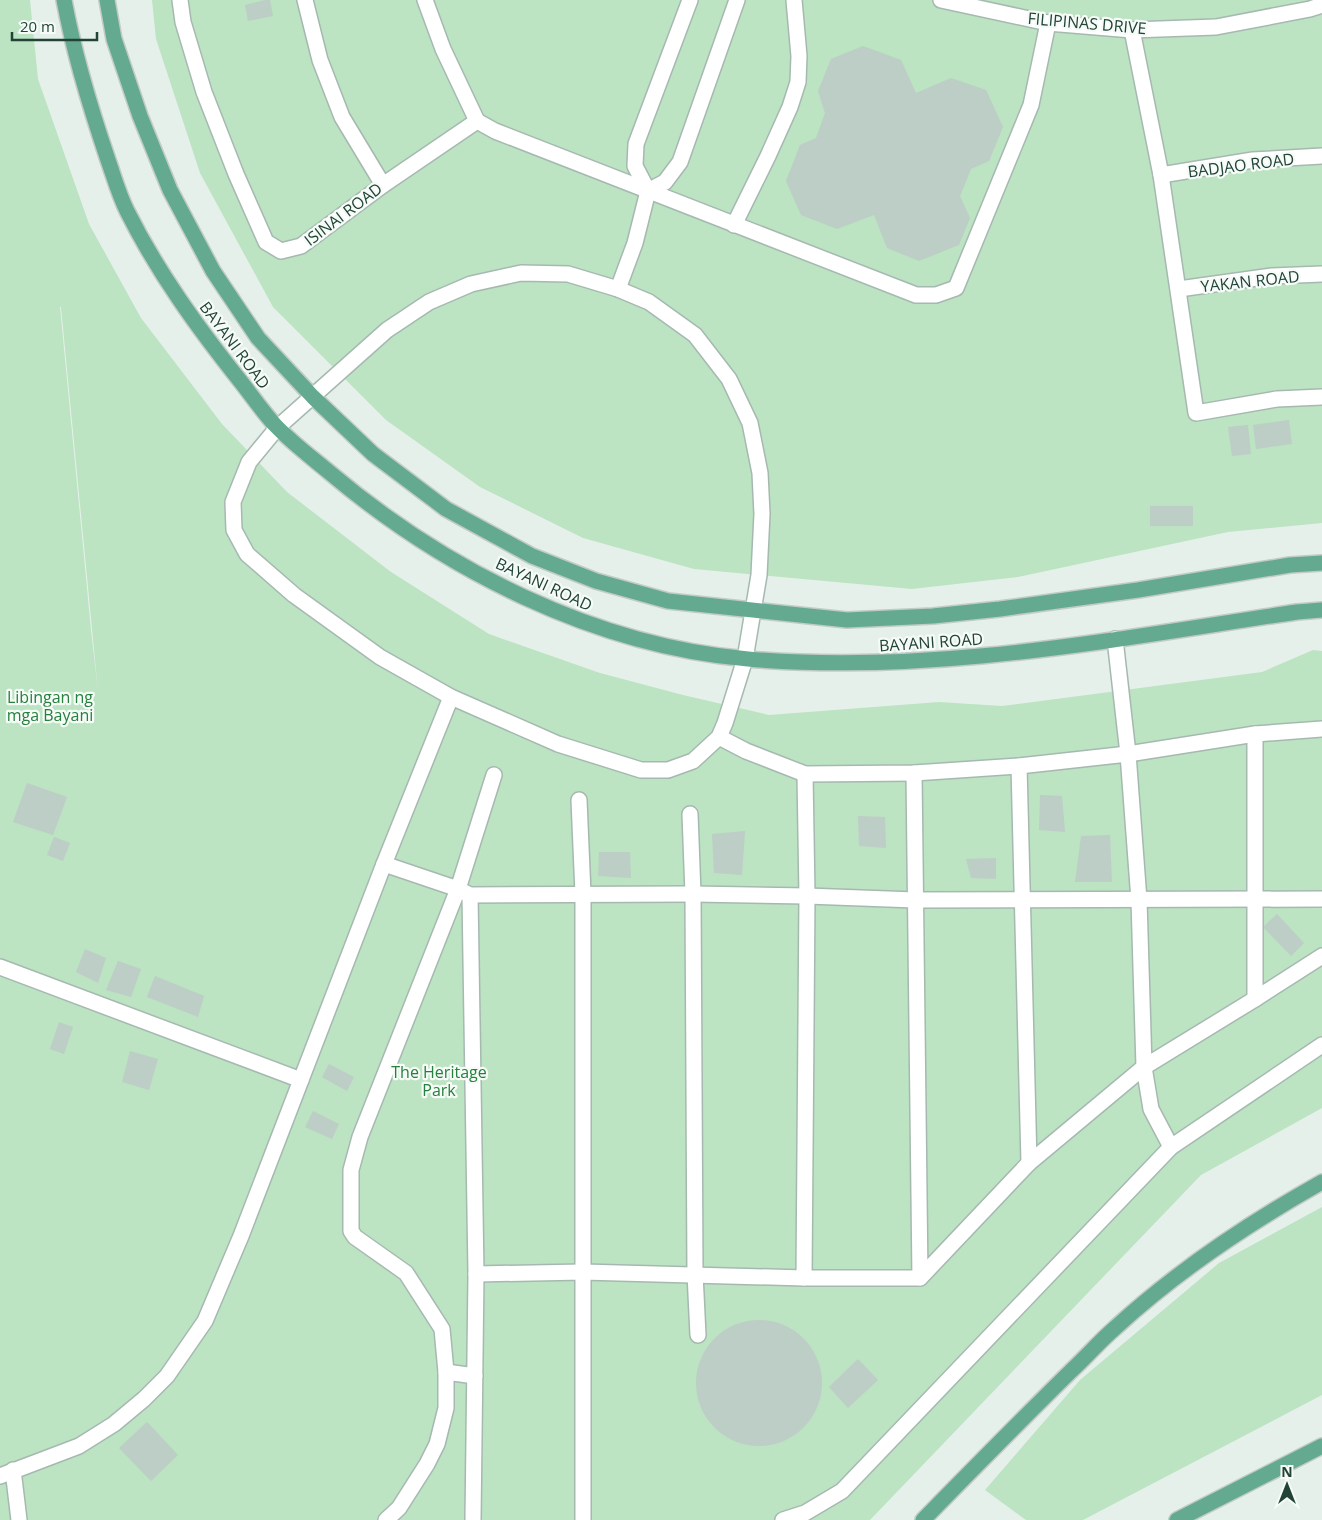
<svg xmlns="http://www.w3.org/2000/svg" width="1322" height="1520" font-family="'Open Sans',sans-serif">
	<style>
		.green { fill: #bce3c2; fill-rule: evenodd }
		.building { fill: #bccec5 }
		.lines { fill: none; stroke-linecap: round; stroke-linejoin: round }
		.minor-casing { stroke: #a6b9b1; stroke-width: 18 }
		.major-casing { stroke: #c1cbc7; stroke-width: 18 }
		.minor { stroke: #fff; stroke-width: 15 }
		.major { stroke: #64aa90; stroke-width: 15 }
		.labels { text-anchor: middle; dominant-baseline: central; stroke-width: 4.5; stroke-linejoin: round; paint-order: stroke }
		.street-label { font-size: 16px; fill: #214437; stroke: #f6fbf8 }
		.park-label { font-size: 16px; fill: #26813e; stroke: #f6fbf8 }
	</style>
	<rect width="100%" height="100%" fill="#e5f0ea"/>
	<g class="green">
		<path d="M 0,0 L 30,0 L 38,79 L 89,224 L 141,318 L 222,424 L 287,492 L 391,572 L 489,634 L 600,673 L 683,695 L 769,715 L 939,702 L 1002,706 L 1262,672 L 1313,650 L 1322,651 L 1322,1108 L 1201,1175 L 870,1520 L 0,1520 ZM 60,307 L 61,307 L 98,691 L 91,630 Z"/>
		<path d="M 152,0 L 1322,0 L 1322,523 L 1228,532 L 1018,577 L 912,589 L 694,569 L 583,538 L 480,487 L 386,420 L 273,307 L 200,173 L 156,39 Z"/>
		<path d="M 1322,1207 L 1322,1395 L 1083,1520 L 1026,1520 L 985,1490 L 1080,1380 L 1219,1263 Z"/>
	</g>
	<g class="building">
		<path d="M 265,0 L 270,0 L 273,16 L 248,21 L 245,5 Z"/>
		<path d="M 863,46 L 901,60 L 916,93 L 951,78 L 986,90 L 1003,127 L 989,161 L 971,169 L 960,196 L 970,218 L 959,245 L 919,261 L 887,248 L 874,215 L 837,229 L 801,215 L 786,181 L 800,145 L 816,138 L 825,113 L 818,91 L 831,59 Z"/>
		<path d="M 1289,420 L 1292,444 L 1256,449 L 1253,425 Z"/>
		<path d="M 1248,425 L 1251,454 L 1232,456 L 1228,427 Z"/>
		<rect x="1150" y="506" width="43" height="20"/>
		<path d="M 27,783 L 67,797 L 53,835 L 13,822 Z"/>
		<path d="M 1040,795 L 1062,796 L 1065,832 L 1039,830 Z"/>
		<path d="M 858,816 L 885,817 L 886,848 L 859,846 Z"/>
		<path d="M 745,831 L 742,875 L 714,873 L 712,834 Z"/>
		<path d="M 1110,835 L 1112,882 L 1075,882 L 1081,836 Z"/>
		<path d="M 54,837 L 70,843 L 63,861 L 47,855 Z"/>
		<path d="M 599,852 L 630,852 L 631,878 L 598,876 Z"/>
		<path d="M 996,858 L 996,879 L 971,878 L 966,859 Z"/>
		<path d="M 1277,914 L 1304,943 L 1291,956 L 1263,927 Z"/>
		<path d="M 85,949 L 106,958 L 98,983 L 76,972 Z"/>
		<path d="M 118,961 L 141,969 L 131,997 L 106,990 Z"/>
		<path d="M 155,976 L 204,996 L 198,1017 L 147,997 Z"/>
		<path d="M 59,1022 L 73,1027 L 64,1054 L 50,1049 Z"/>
		<path d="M 130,1051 L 158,1059 L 149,1090 L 122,1082 Z"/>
		<path d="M 329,1064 L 354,1077 L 347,1091 L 322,1077 Z"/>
		<path d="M 313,1111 L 339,1124 L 332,1139 L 305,1127 Z"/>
		<circle cx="759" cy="1383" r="63"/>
		<path d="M 858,1359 L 878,1380 L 848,1408 L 829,1387 Z"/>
		<path d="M 147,1422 L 178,1455 L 151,1481 L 119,1448 Z"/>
	</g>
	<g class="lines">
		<g class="minor-casing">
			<g id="minor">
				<path d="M 180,0 L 183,22 L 204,92 L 236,174 L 266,242 L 281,251 L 301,246 L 383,185 L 477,121"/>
				<path d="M 305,0 L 320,60 L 342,117 L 383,185"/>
				<path d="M 425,0 L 443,49 L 477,121"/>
				<path d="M 941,0 L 1048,23 L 1132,30 L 1216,27 L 1310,9 L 1322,5"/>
				<path d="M 1132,30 L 1161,175 L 1196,413 L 1277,399 L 1322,397"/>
				<path d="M 477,121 L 495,131 L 916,295 L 936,295 L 956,288 L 1031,105 L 1048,23"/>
				<path d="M 1161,175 L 1253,160 L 1322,156"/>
				<path d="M 648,191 L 665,182 L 680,162 L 737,0"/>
				<path d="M 734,225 L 768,156 L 790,107 L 798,82 L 799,56 L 794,0"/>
				<path d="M 521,273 L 568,274 L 618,289 L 649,302 L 695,335 L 729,379 L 750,423 L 760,473 L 762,514 L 759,575 L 745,659 L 725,723 L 719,737 L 693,761 L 668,770 L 641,770 L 558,744 L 451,697 L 380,657 L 294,595 L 247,554 L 234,530 L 233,502 L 249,462 L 277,428 L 387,330 L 429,302 L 471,284 Z"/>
				<path d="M 618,289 L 635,243 L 648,191 L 635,166 L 636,144 L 690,0"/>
				<path d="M 1179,289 L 1272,276 L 1322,274"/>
				<path d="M 1115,639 L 1128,754 L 1139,900 L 1144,1067 L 1151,1109 L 1171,1147"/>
				<path d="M 1255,734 L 1255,999"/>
				<path d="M 719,737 L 746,751 L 805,774 L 914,773 L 1019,766 L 1128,754 L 1255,734 L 1322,729"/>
				<path d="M 1019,766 L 1029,1163"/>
				<path d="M 914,773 L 920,1278"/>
				<path d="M 579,800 L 583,894 L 583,1520"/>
				<path d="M 690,814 L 693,894 L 695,1274 L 698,1335"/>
				<path d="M 384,864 L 458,889 L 470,895 L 693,894 L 807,896 L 915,900 L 1322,899"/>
				<path d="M 470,895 L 476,1274 L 473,1520"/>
				<path d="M 0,967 L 301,1080"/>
				<path d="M 476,1274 L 583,1272 L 804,1278 L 920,1278 L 1029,1163 L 1144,1067 L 1255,999 L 1322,956"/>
				<path d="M 804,1278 L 807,896 L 805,774"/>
				<path d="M 446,1372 L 475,1376"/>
				<path d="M 13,1470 L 19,1520"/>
				<path d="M 0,1476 L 79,1446 L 114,1424 L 144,1399 L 167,1376 L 205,1321 L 241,1236 L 384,864 L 451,697"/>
				<path d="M 386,1520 L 399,1508 L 427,1464 L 437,1444 L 446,1408 L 446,1372 L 442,1329 L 406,1273 L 355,1237 L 351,1231 L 351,1170 L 360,1137 L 458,889 L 494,775"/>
				<path d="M 783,1520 L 805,1513 L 842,1491 L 1171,1147 L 1322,1045"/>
			</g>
		</g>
		<g class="major-casing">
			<g id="major">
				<path d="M 64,0 C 74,54 90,107 108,160 C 114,177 119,195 127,211 C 158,273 198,328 241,382 C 252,396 263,412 275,425 C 291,442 311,457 329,472 C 445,570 595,646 748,659 C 932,675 1115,639 1297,612 L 1322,610"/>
				<path d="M 107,0 L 114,39 L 140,116 L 170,190 L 213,271 L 258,338 L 313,397 L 373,454 L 446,509 L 532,556 L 596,581 L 668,601 L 847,620 L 933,616 L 1000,609 L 1138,590 L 1290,565 L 1322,563"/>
				<path d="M 923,1520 C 972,1470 1022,1419 1072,1370 C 1087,1356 1100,1341 1115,1328 C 1177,1271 1249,1223 1322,1182"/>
				<path d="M 1177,1520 L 1322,1446"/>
			</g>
		</g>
		<use href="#minor" class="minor"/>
		<use href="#major" class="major"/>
	</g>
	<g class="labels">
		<g class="street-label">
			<text transform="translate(1087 23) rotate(5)">FILIPINAS DRIVE</text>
			<text transform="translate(1241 165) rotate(-7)">BADJAO ROAD</text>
			<text transform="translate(343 214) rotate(-37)">ISINAI ROAD</text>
			<text transform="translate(1250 281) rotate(-6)">YAKAN ROAD</text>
			<text transform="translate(235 345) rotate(53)">BAYANI ROAD</text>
			<text transform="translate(544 584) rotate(25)">BAYANI ROAD</text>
			<text transform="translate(931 642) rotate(-4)">BAYANI ROAD</text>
		</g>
		<g class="park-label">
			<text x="50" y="697">Libingan ng<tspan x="50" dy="18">mga Bayani</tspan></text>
			<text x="439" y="1072">The Heritage<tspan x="439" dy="18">Park</tspan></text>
		</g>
	</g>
	<g transform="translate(1287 1485)" stroke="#f6fbf8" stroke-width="4" paint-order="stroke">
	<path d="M0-4L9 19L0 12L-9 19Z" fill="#214437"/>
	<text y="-8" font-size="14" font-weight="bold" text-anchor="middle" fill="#214437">N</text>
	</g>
	<path d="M12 32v8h85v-8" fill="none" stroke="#214437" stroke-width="2.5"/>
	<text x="20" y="32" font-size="15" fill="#214437" stroke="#f6fbf8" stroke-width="4" paint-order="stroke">20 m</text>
</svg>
